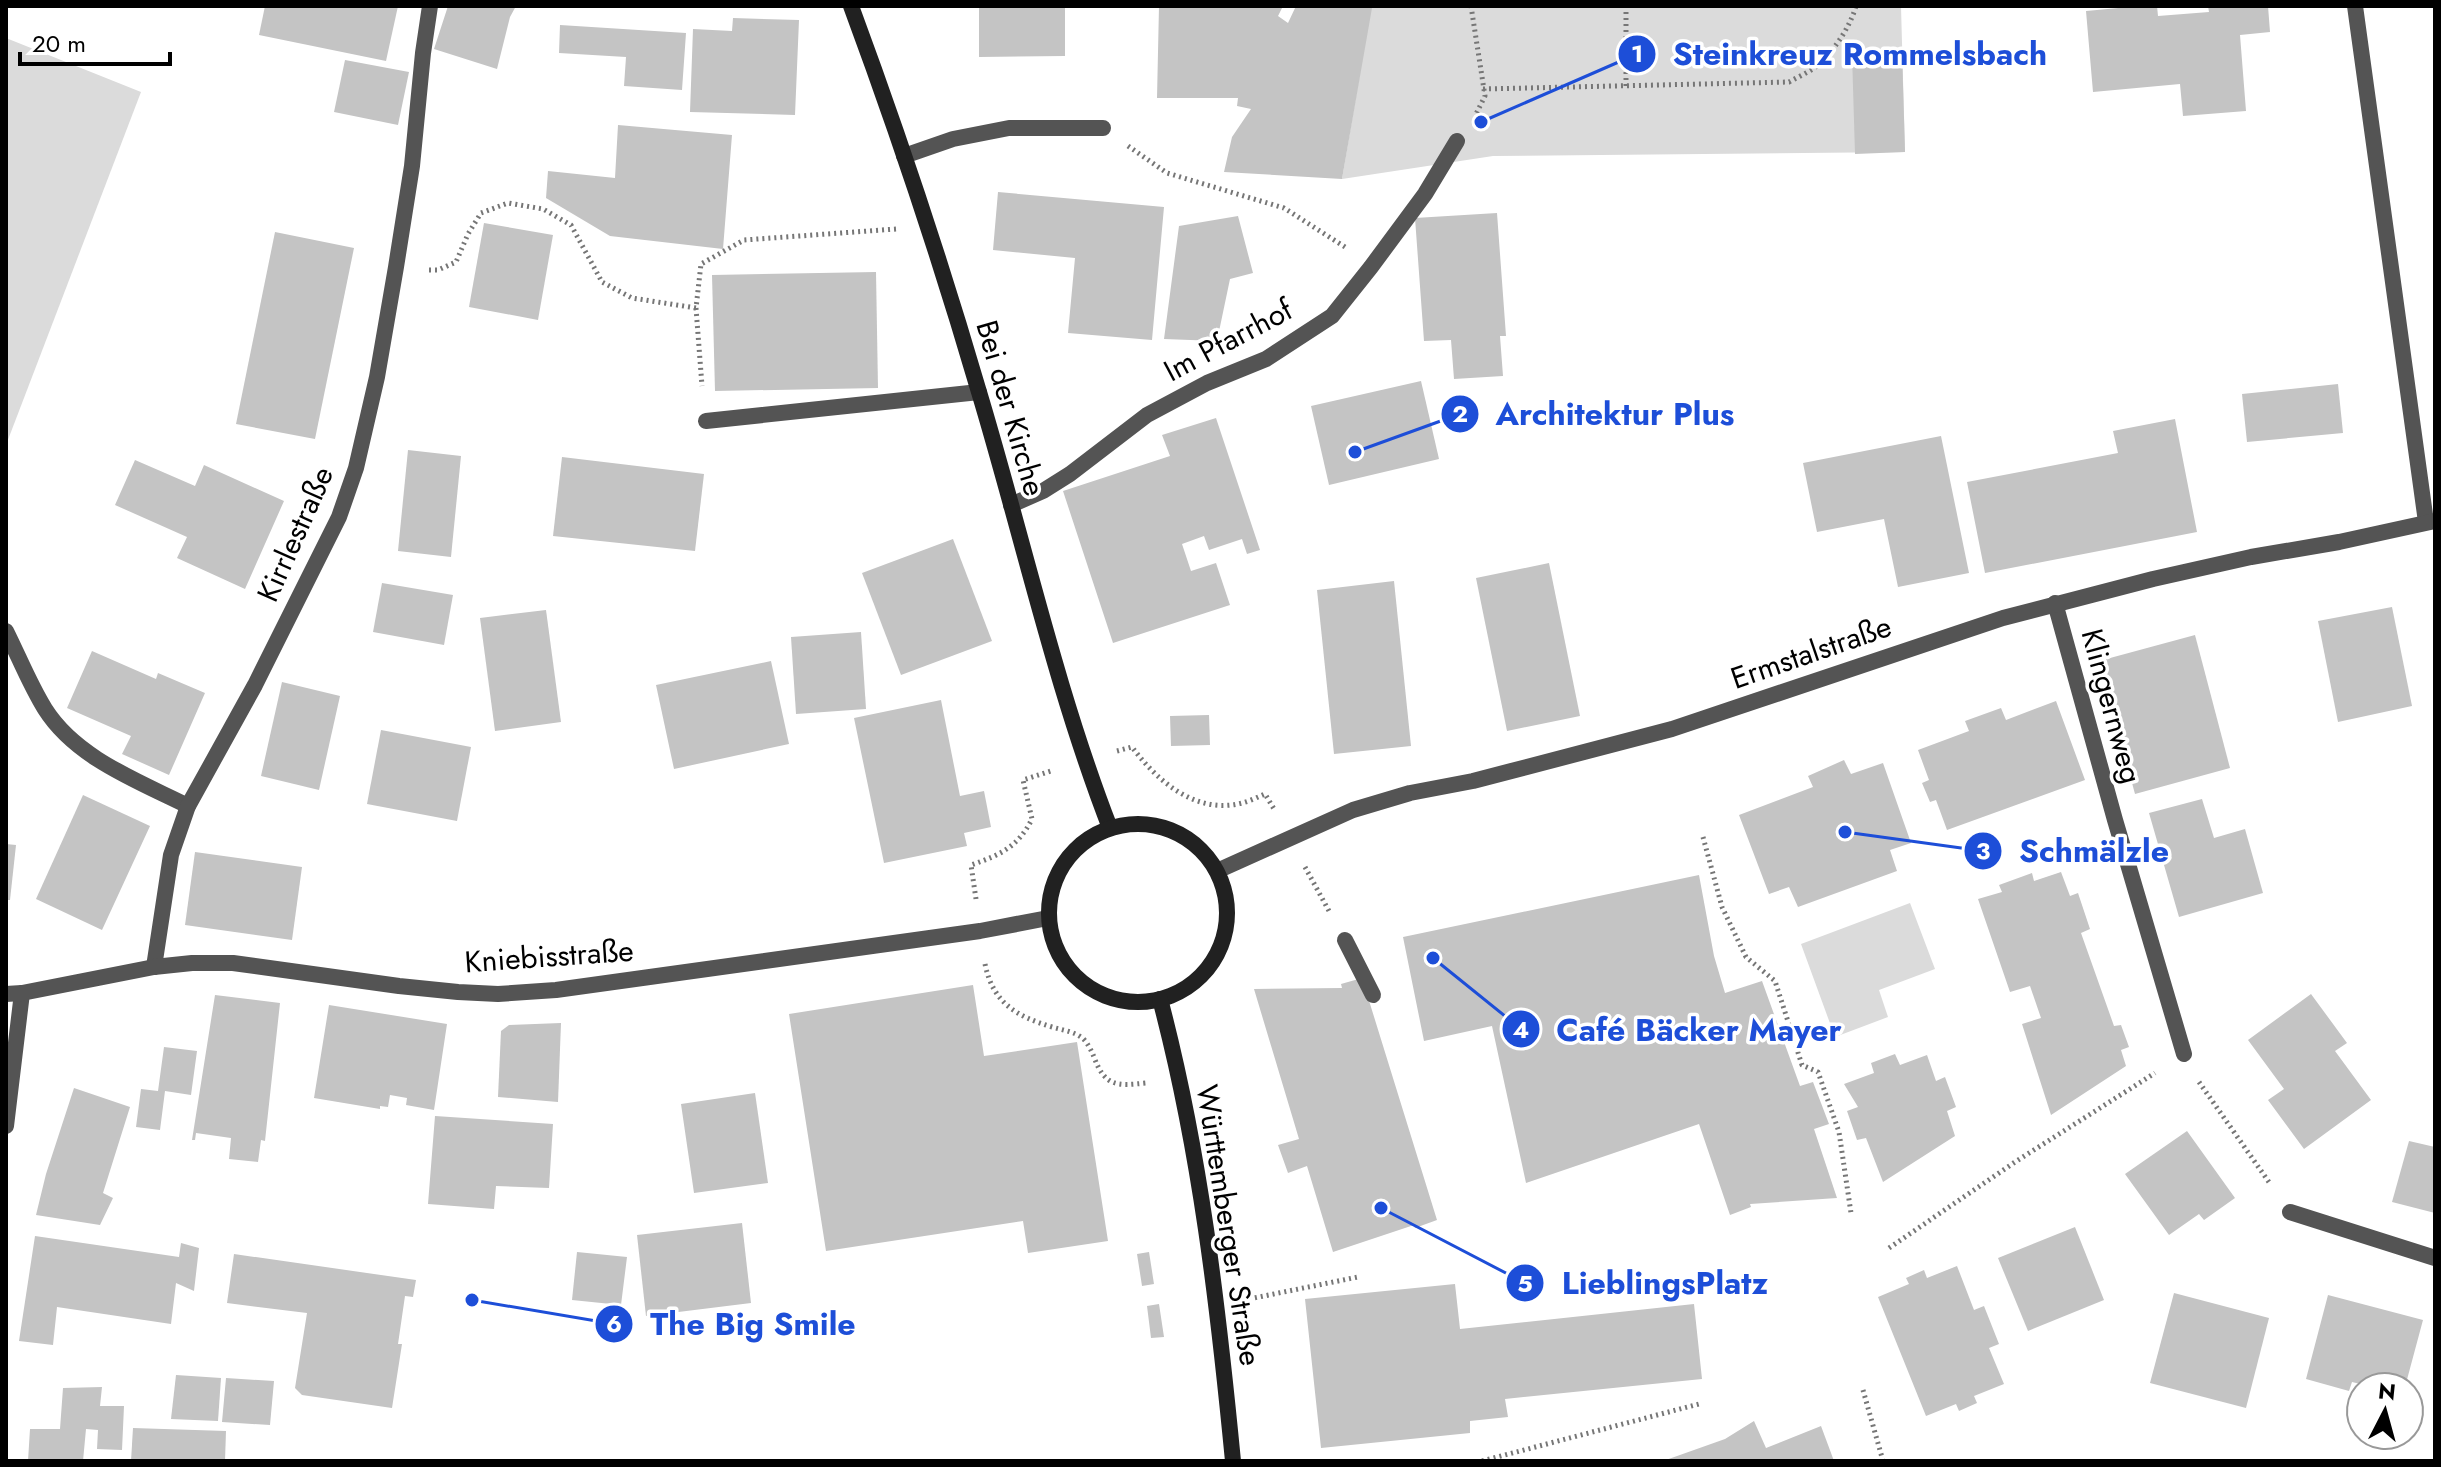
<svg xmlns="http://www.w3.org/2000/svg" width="2441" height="1467" font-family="Jost,sans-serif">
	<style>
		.green { fill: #dbdbdb }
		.building { fill: #c4c4c4 }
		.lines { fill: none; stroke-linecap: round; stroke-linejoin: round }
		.path { stroke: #767676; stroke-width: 5; stroke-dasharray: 2 4; stroke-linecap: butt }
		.service { stroke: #545454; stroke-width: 16 }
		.pedestrian { stroke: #545454; stroke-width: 16 }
		.minor { stroke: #545454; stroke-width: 16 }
		.tertiary { stroke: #545454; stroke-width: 16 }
		.secondary { stroke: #212121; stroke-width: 16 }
		.labels { text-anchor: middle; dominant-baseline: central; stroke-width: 7; stroke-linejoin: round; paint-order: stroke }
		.street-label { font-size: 30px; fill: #000; stroke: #fff }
		.leader { fill: none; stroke: #1d4ed8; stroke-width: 3 }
		.callout-dot { fill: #1d4ed8; stroke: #fff; stroke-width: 3 }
		.mark-label { font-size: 24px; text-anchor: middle; font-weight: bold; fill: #fff }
		.callout-label { font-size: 32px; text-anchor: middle; font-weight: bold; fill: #1d4ed8; stroke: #fff; stroke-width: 7; stroke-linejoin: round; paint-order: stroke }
	</style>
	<rect width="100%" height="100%" fill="#fff"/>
	<g class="green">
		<path d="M 1296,6 L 1901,6 L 1905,152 L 1493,156 L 1342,179 L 1371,8 Z"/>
		<path d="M 6,38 L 141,92 L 6,445 Z"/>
		<path d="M 1910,903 L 1935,969 L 1879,990 L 1888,1017 L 1835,1037 L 1801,944 Z"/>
	</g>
	<g class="building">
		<path d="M 265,6 L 398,6 L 386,61 L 259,35 Z"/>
		<path d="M 448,6 L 516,6 L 510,17 L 497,69 L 434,49 Z"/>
		<path d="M 979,6 L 1065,6 L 1065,56 L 979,57 Z"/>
		<path d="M 1159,6 L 1283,6 L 1278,16 L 1288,23 L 1296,6 L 1372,8 L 1342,179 L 1224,172 L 1232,137 L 1251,109 L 1237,106 L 1238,98 L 1157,98 Z"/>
		<path d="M 2140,6 L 2157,6 L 2158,16 L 2209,12 L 2208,6 L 2268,6 L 2270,32 L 2240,35 L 2246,111 L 2183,116 L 2180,84 L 2093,92 L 2086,11 Z"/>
		<path d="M 733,18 L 799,20 L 795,115 L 690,112 L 693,29 L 732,31 Z"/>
		<path d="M 560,25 L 686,33 L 682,90 L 624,86 L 626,57 L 559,53 Z"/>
		<path d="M 1902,52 L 1905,152 L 1855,154 L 1852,54 Z"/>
		<path d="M 345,60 L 409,72 L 398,125 L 334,112 Z"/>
		<path d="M 618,125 L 732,135 L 723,249 L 610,236 L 546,198 L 548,171 L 615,178 Z"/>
		<path d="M 998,192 L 1164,207 L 1152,340 L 1068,333 L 1075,258 L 993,250 Z"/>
		<path d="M 1497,213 L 1506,336 L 1500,336 L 1503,376 L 1454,379 L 1451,340 L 1424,341 L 1415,218 Z"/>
		<path d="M 1238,216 L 1253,273 L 1230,279 L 1217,341 L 1164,339 L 1179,226 Z"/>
		<path d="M 484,223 L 553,235 L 538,320 L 469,307 Z"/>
		<path d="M 275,232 L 354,248 L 315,439 L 236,424 Z"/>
		<path d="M 876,272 L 878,388 L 715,391 L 712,275 Z"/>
		<path d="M 1421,381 L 1439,459 L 1329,485 L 1311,406 Z"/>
		<path d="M 2338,384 L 2343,433 L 2247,442 L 2242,394 Z"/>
		<path d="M 1216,418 L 1260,550 L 1247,554 L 1242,539 L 1209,550 L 1204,536 L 1182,544 L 1191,571 L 1216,563 L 1230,605 L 1113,643 L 1063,491 L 1170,456 L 1162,435 Z"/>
		<path d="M 2175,419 L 2197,532 L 1985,573 L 1967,482 L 2118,453 L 2113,431 Z"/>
		<path d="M 1941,436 L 1969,573 L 1898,587 L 1884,519 L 1817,532 L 1803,463 Z"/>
		<path d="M 408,450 L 461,456 L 451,557 L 398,551 Z"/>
		<path d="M 562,457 L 704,474 L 695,551 L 553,536 Z"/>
		<path d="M 135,460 L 195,486 L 204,465 L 284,501 L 245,589 L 177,558 L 187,537 L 115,505 Z"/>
		<path d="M 953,539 L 992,641 L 901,675 L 862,573 Z"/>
		<path d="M 1549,563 L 1580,716 L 1507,731 L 1476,578 Z"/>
		<path d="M 1394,581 L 1411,746 L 1334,754 L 1317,590 Z"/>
		<path d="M 382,583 L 453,595 L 444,645 L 373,632 Z"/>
		<path d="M 2392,607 L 2412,706 L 2338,722 L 2318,621 Z"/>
		<path d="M 546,610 L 561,722 L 495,731 L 480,618 Z"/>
		<path d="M 861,632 L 866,709 L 796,714 L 791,637 Z"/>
		<path d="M 2195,635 L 2230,768 L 2135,794 L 2099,661 Z"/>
		<path d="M 92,651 L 156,679 L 158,673 L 205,693 L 169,775 L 122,754 L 131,736 L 67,708 Z"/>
		<path d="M 771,661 L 789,744 L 674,769 L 656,685 Z"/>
		<path d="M 282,682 L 340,696 L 319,790 L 261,776 Z"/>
		<path d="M 941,700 L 960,796 L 984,791 L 991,827 L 964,833 L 967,846 L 884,863 L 854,718 Z"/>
		<path d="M 2056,701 L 2085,780 L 1947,830 L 1936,800 L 1930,802 L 1922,783 L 1929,780 L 1918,750 L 1969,731 L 1965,721 L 2001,708 L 2006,720 Z"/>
		<path d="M 1209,715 L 1210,745 L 1171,746 L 1170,716 Z"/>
		<path d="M 381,730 L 471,747 L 457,821 L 367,804 Z"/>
		<path d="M 1844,760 L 1851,774 L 1883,763 L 1911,843 L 1890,850 L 1897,871 L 1798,907 L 1789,887 L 1769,894 L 1739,815 L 1813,787 L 1808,776 Z"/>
		<path d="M 83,795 L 150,826 L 102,930 L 36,899 Z"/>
		<path d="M 2202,799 L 2214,838 L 2245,829 L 2263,893 L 2179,917 L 2149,813 Z"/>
		<path d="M 6,844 L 16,845 L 10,900 L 6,900 Z"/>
		<path d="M 195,852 L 302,867 L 292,940 L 185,925 Z"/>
		<path d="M 2061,872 L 2070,896 L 2078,893 L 2090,929 L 2081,933 L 2114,1026 L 2121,1025 L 2129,1047 L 2121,1050 L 2126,1066 L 2051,1115 L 2022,1024 L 2041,1018 L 2030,986 L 2010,992 L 1978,899 L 2002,892 L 1999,885 L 2032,873 L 2034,881 Z"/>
		<path d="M 1699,875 L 1714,956 L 1725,993 L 1762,981 L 1800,1086 L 1813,1082 L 1829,1124 L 1814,1129 L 1837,1198 L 1750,1204 L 1751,1207 L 1730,1215 L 1699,1124 L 1526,1183 L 1492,1026 L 1424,1041 L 1403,937 Z"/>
		<path d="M 1362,978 L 1437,1220 L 1415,1228 L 1414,1225 L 1333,1252 L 1307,1166 L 1288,1173 L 1278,1145 L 1299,1139 L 1254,989 L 1342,988 L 1341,984 Z"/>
		<path d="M 973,985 L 984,1056 L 1077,1042 L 1108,1241 L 1028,1253 L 1023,1221 L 826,1251 L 789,1014 Z"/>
		<path d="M 2311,994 L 2347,1043 L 2335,1051 L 2371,1100 L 2304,1149 L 2268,1100 L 2284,1089 L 2248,1040 Z"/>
		<path d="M 215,995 L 280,1003 L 265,1141 L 261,1140 L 258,1162 L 229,1159 L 231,1138 L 196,1133 L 195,1140 L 192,1140 Z"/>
		<path d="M 329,1005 L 447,1024 L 434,1110 L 406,1105 L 407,1098 L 390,1095 L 388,1107 L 380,1106 L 380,1109 L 314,1098 Z"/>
		<path d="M 561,1023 L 558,1102 L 498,1097 L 501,1031 L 509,1025 Z"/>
		<path d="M 164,1047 L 197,1051 L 191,1095 L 165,1091 L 160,1130 L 136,1127 L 141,1089 L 158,1091 Z"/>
		<path d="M 1895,1054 L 1900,1065 L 1927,1055 L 1936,1081 L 1945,1077 L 1956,1107 L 1947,1111 L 1955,1136 L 1883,1182 L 1866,1138 L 1857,1140 L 1847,1111 L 1858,1107 L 1844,1084 L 1874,1073 L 1871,1063 Z"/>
		<path d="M 74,1088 L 130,1107 L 103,1193 L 113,1198 L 100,1225 L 36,1215 L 46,1174 Z"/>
		<path d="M 755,1093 L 768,1183 L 694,1193 L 681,1104 Z"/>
		<path d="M 435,1116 L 553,1124 L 549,1188 L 496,1186 L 494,1209 L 428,1204 Z"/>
		<path d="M 2187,1131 L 2235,1198 L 2204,1220 L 2199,1214 L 2169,1235 L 2125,1174 Z"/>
		<path d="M 2409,1141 L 2435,1147 L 2435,1213 L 2392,1202 Z"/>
		<path d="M 742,1223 L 751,1303 L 646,1316 L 637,1235 Z"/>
		<path d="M 2075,1227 L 2104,1300 L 2028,1331 L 1998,1258 Z"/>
		<path d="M 35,1236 L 179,1257 L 181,1243 L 199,1248 L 194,1291 L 176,1283 L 171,1324 L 57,1307 L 53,1345 L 19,1341 Z"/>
		<path d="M 577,1252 L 627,1257 L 621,1305 L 572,1300 Z"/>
		<path d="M 1149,1252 L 1154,1284 L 1142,1286 L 1137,1254 Z"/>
		<path d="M 234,1254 L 416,1280 L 413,1297 L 405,1296 L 398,1344 L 402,1344 L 392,1408 L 302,1395 L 295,1388 L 307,1313 L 227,1303 Z"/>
		<path d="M 1957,1266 L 1974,1310 L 1984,1306 L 1999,1344 L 1989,1348 L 2004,1384 L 1974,1396 L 1977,1403 L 1959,1411 L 1956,1404 L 1926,1416 L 1878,1297 L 1909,1284 L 1906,1278 L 1924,1270 L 1927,1278 Z"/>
		<path d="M 1455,1284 L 1460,1329 L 1694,1304 L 1702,1379 L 1505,1399 L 1508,1417 L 1470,1421 L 1470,1433 L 1321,1448 L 1305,1299 Z"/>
		<path d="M 2174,1293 L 2269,1318 L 2246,1408 L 2150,1383 Z"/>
		<path d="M 2328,1295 L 2423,1320 L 2405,1387 L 2373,1387 L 2352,1382 L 2349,1391 L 2306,1379 Z"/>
		<path d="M 1159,1304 L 1164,1337 L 1151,1338 L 1147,1306 Z"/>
		<path d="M 176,1375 L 221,1378 L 218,1421 L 171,1419 Z"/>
		<path d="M 226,1378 L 274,1381 L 270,1425 L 222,1422 Z"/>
		<path d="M 102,1387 L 100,1406 L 124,1406 L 122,1450 L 97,1449 L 98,1430 L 86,1429 L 83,1461 L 28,1461 L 30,1429 L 60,1429 L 63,1388 Z"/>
		<path d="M 1754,1421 L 1766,1448 L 1821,1426 L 1834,1461 L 1663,1461 L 1725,1439 Z"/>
		<path d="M 133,1428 L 226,1431 L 225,1461 L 131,1461 Z"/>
	</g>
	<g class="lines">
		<g class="path">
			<path d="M 1471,6 L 1485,96 L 1476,114"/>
			<path d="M 1626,6 L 1626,86"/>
			<path d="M 1483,89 L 1789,82 C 1798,77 1809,72 1817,66 C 1834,51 1850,27 1856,6"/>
			<path d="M 1128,146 L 1167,173 L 1284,208 L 1345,247"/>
			<path d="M 429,270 L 438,270 L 456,262 L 468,234 L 481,213 L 508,203 L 543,209 L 571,225 L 602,282 L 632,298 L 696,308 L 701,264 L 744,240 L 896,229"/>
			<path d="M 696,308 L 702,386"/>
			<path d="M 1117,751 L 1132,747 C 1157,781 1196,815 1242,803 C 1250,801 1258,797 1265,794 L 1274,809"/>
			<path d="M 1703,837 L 1722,907 L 1746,957 L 1775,981 L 1802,1065 L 1818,1072 L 1839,1132 L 1851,1213"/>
			<path d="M 1305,867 L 1329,911"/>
			<path d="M 976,899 L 971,865 C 1000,855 1018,847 1032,819 L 1023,780 L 1054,770"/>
			<path d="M 985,964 C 993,1003 1016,1016 1052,1027 C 1062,1030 1072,1031 1081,1037 C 1087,1041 1091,1050 1094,1057 C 1105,1087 1117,1086 1146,1083"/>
			<path d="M 2199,1082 L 2271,1185"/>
			<path d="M 1889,1248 L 2015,1162 L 2155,1073"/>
			<path d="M 1249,1299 L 1358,1277"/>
			<path d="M 1863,1390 L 1883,1461"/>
			<path d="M 1482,1461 L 1699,1404"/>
		</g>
		<g class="service">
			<path d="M 904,156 L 953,139 L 1009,128 L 1103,128"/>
			<path d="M 706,421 L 979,392"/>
			<path d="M 1011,505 L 1043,491 L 1070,474 L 1147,415 L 1207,383 L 1266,359 L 1332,316 L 1371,267 L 1425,194 L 1457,141"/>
			<path d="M 6,631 C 19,657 30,685 45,709 C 76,758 138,781 188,806"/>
		</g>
		<path class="pedestrian" d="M 1345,940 L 1373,995"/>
		<g class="minor">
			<path d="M 2355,6 L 2426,522"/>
			<path d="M 2055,603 L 2115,820 L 2184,1054"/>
			<path d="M 154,967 L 171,855 L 188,806 L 255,685 L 339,517 L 356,468 L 377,377 L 396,267 L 412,166 L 423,53 L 430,6"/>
			<path d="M 6,1126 L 22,993"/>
			<path d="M 2290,1212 L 2435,1258"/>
		</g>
		<g class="tertiary">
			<path d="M 1217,871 L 1353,810 L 1410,793 L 1473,781 L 1672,729 L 2003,618 L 2153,579 L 2251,557 L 2339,542 L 2435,521"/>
			<path d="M 6,994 L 22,993 L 154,967 L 192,963 L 233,963 L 399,986 L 458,992 L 498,994 L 556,990 L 980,931 L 1048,918"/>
		</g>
		<g class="secondary">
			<path d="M 851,6 C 898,133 941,262 979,392 C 1023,538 1055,686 1110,828"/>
			<circle cx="1138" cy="913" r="89"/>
			<path d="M 1160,999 C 1200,1150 1218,1306 1233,1461"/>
		</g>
	</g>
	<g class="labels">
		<g class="street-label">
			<text transform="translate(1228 340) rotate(-28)">Im Pfarrhof</text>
			<text transform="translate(1011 408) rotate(74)">Bei der Kirche</text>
			<text transform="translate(295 534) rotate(-66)">Kirrlestraße</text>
			<text transform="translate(1811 652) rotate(-19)">Ermstalstraße</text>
			<text transform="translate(2112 706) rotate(75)">Klingernweg</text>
			<text transform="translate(549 956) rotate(-4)">Kniebisstraße</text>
			<text transform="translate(1229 1225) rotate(81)">Württemberger Straße</text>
		</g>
	</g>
	<path class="leader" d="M1481 122L1637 54M1355 452L1460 414M1845 832L1983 851M1433 958L1521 1029M1381 1208L1525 1283M472 1300L614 1324"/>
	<g class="callout-dot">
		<circle cx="1481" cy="122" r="8"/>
		<circle cx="1355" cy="452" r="8"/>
		<circle cx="1845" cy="832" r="8"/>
		<circle cx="1433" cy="958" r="8"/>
		<circle cx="1381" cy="1208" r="8"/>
		<circle cx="472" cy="1300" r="8"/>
		<circle cx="1637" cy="54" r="20"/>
		<circle cx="1460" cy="414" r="20"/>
		<circle cx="1983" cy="851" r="20"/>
		<circle cx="1521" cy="1029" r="20"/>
		<circle cx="1525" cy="1283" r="20"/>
		<circle cx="614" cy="1324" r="20"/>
	</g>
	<g class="mark-label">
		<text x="1637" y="62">1</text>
		<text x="1460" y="422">2</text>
		<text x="1983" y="859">3</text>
		<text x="1521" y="1038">4</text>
		<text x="1525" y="1292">5</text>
		<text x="614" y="1332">6</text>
	</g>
	<g class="callout-label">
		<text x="1860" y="65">Steinkreuz Rommelsbach</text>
		<text x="1615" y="425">Architektur Plus</text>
		<text x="2094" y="862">Schmälzle</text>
		<text x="1699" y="1041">Café Bäcker Mayer</text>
		<text x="1665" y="1294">LieblingsPlatz</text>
		<text x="753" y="1335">The Big Smile</text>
	</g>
	<rect width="2441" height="1467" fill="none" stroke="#000000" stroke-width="16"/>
	<g transform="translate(2385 1411) rotate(6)"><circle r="38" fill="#ffffff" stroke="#999999" stroke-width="2"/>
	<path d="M0-6L14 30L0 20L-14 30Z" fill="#000000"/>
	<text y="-12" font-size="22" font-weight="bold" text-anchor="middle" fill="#000000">N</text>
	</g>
	<path d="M20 52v12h150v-12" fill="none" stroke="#000000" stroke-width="4"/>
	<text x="32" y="52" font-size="24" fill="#000000" stroke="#ffffff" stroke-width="6" paint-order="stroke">20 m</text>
</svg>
